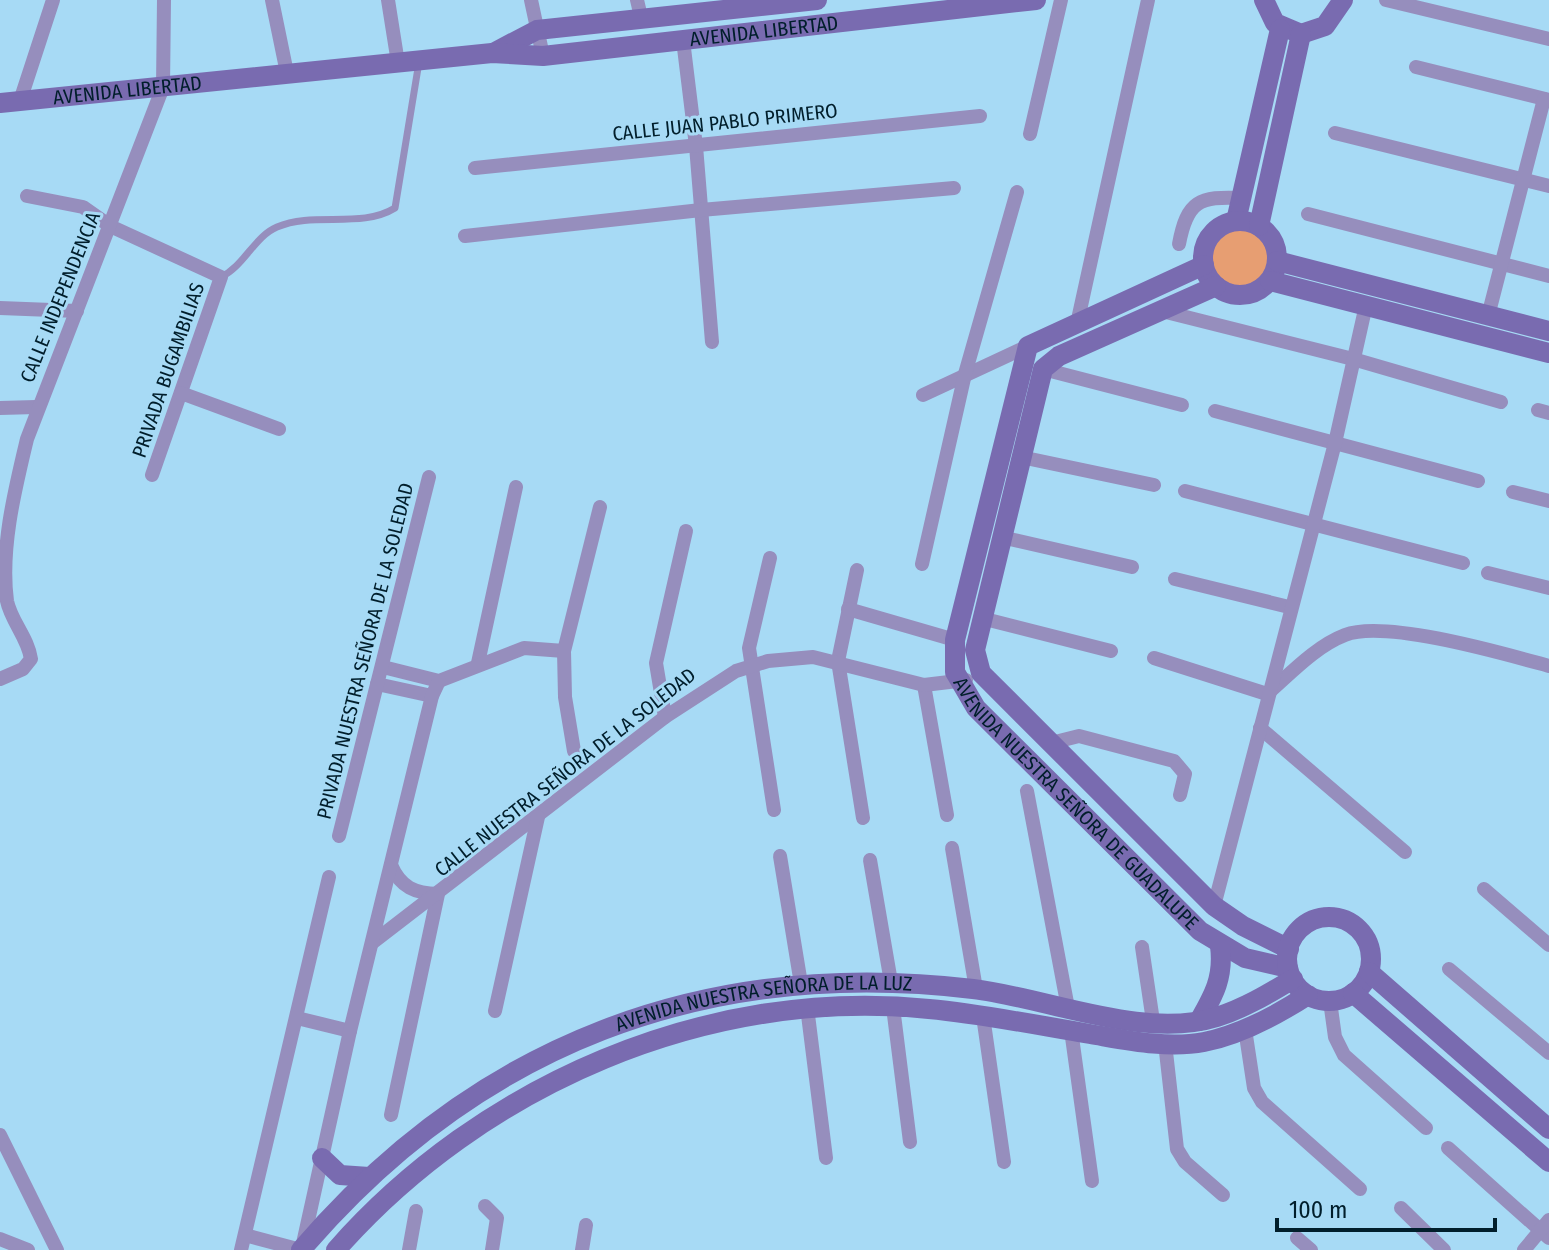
<svg xmlns="http://www.w3.org/2000/svg" width="1549" height="1250" font-family="'Fira Sans Condensed',sans-serif">
	<style>
		.green { fill: #e79e72 }
		.lines { fill: none; stroke-linecap: round; stroke-linejoin: round }
		.lane { stroke: #968ebd; stroke-width: 7 }
		.street { stroke: #968ebd; stroke-width: 14 }
		.secondary { stroke: #796bb0; stroke-width: 20 }
		.labels { text-anchor: middle; dominant-baseline: central; stroke-width: 6; stroke-linejoin: round; paint-order: stroke }
		.street-label { font-size: 20px; fill: #011e2b; stroke: #a7daf5 }
	</style>
	<rect width="100%" height="100%" fill="#a7daf5"/>
	<circle class="green" cx="1239" cy="258" r="29"/>
	<g class="lines">
		<path class="lane" d="M 221,277 C 244,266 255,236 277,227 C 314,211 361,229 395,208 L 419,62"/>
		<g class="street">
			<path d="M 272,0 L 287,73"/>
			<path d="M 388,0 L 398,63"/>
			<path d="M 531,0 L 543,56"/>
			<path d="M 637,0 L 641,17"/>
			<path d="M 1386,0 L 1549,39"/>
			<path d="M 683,40 L 696,146 L 712,342"/>
			<path d="M 1416,67 L 1549,100"/>
			<path d="M 20,101 L 53,0"/>
			<path d="M 1335,133 L 1549,186"/>
			<path d="M 1030,134 L 1061,0"/>
			<path d="M 475,168 L 980,116"/>
			<path d="M 27,196 L 83,207 L 110,226 L 221,277 L 152,475"/>
			<path d="M 1308,214 L 1549,276"/>
			<path d="M 465,236 L 701,210 L 954,188"/>
			<path d="M 1179,244 C 1187,201 1199,196 1242,198"/>
			<path d="M 0,308 L 77,311"/>
			<path d="M 1162,311 L 1353,359 L 1501,402"/>
			<path d="M 1488,316 L 1544,99"/>
			<path d="M 1077,324 L 1148,0"/>
			<path d="M 1043,369 L 1182,405"/>
			<path d="M 181,393 L 279,429"/>
			<path d="M 923,395 L 1028,346"/>
			<path d="M 0,408 L 36,407"/>
			<path d="M 1538,410 L 1549,413"/>
			<path d="M 1215,411 L 1478,481"/>
			<path d="M 1021,457 L 1154,485"/>
			<path d="M 1185,491 L 1463,563"/>
			<path d="M 1513,492 L 1549,501"/>
			<path d="M 1001,537 L 1132,567"/>
			<path d="M 770,558 L 749,648 L 774,810"/>
			<path d="M 922,564 L 965,374 L 1017,192"/>
			<path d="M 857,570 L 838,661 L 863,818"/>
			<path d="M 1488,573 L 1549,588"/>
			<path d="M 1175,579 L 1289,607"/>
			<path d="M 848,609 L 955,640"/>
			<path d="M 981,618 L 1111,651"/>
			<path d="M 1154,658 L 1267,694 C 1290,674 1316,646 1345,635 C 1385,619 1505,654 1549,666"/>
			<path d="M 478,663 L 516,487"/>
			<path d="M 383,667 L 439,681 L 524,648 L 564,651"/>
			<path d="M 0,679 L 23,669 L 31,659 C 28,638 11,621 7,601 C 0,549 15,489 27,439 L 163,87 L 164,0"/>
			<path d="M 377,684 L 432,696"/>
			<path d="M 924,685 L 947,815"/>
			<path d="M 665,717 L 656,663 L 686,531"/>
			<path d="M 1260,728 L 1405,852"/>
			<path d="M 1051,743 L 1079,736 L 1174,761 L 1185,774 L 1180,795"/>
			<path d="M 574,751 L 565,697 L 564,651 L 600,507"/>
			<path d="M 1027,791 L 1068,1008"/>
			<path d="M 339,836 L 429,477"/>
			<path d="M 952,848 L 976,989"/>
			<path d="M 780,856 L 801,984"/>
			<path d="M 870,860 L 891,982"/>
			<path d="M 391,865 C 401,888 415,893 438,894 L 391,1115"/>
			<path d="M 1484,889 L 1549,945"/>
			<path d="M 1214,906 L 1335,443 L 1366,305"/>
			<path d="M 372,943 L 665,717 L 736,671 L 768,661 L 813,657 L 924,685 L 966,680"/>
			<path d="M 1142,947 L 1153,1021"/>
			<path d="M 1449,969 L 1549,1053"/>
			<path d="M 1330,1001 L 1335,1037 L 1344,1055 L 1426,1128"/>
			<path d="M 807,1007 L 826,1158"/>
			<path d="M 893,1007 L 910,1142"/>
			<path d="M 495,1011 L 538,817"/>
			<path d="M 983,1016 L 1004,1162"/>
			<path d="M 297,1018 L 350,1031"/>
			<path d="M 1245,1029 L 1254,1088 L 1262,1102 L 1360,1189"/>
			<path d="M 1071,1030 L 1092,1181"/>
			<path d="M 1165,1043 L 1177,1149 L 1185,1162 L 1223,1195"/>
			<path d="M 0,1135 L 57,1250"/>
			<path d="M 1448,1148 L 1549,1238"/>
			<path d="M 485,1206 L 497,1218 L 492,1250"/>
			<path d="M 1401,1208 L 1444,1250"/>
			<path d="M 245,1235 L 301,1250"/>
			<path d="M 1297,1238 L 1311,1250"/>
			<path d="M 0,1239 L 28,1250"/>
			<path d="M 302,1248 L 350,1031 L 432,696 L 439,681"/>
			<path d="M 241,1250 L 329,877"/>
			<path d="M 409,1250 L 416,1211"/>
			<path d="M 582,1250 L 586,1225"/>
			<path d="M 1524,1250 L 1549,1220"/>
		</g>
		<g class="secondary">
			<path d="M 1264,0 L 1275,23 L 1301,34 L 1325,26 L 1343,0"/>
			<path d="M 495,52 L 537,30 L 817,0"/>
			<path id="s1" d="M 0,103 L 492,53 L 543,56 L 1036,0"/>
			<path d="M 1236,221 L 1280,29"/>
			<circle cx="1240" cy="258" r="37"/>
			<path d="M 1259,226 L 1301,34"/>
			<path d="M 1277,261 L 1549,331"/>
			<path id="s2" d="M 1204,265 L 1028,346 L 955,640 L 955,672 L 976,708 L 1200,931 L 1245,958 L 1288,968"/>
			<path d="M 1270,281 L 1549,353"/>
			<path d="M 1216,286 L 1059,356 L 1043,369 L 975,650 L 981,673 L 1214,906 L 1243,926 L 1289,949"/>
			<circle cx="1329" cy="959" r="42"/>
			<path d="M 1369,972 L 1549,1129"/>
			<path d="M 1353,993 L 1549,1162"/>
			<path d="M 1199,1021 C 1214,995 1224,977 1220,946"/>
			<path d="M 322,1158 L 340,1175 L 369,1177"/>
			<path id="s3" d="M 301,1250 C 477,1044 705,957 973,989 C 1048,998 1143,1040 1217,1017 C 1245,1008 1268,994 1293,979"/>
			<path d="M 336,1250 C 481,1085 708,986 929,1009 C 983,1014 1036,1025 1090,1034 C 1126,1040 1167,1049 1204,1042 C 1240,1035 1277,1015 1308,995"/>
		</g>
	</g>
	<g class="labels">
		<g class="street-label">
			<text stroke="none"><textPath href="#s1" startOffset="768">AVENIDA LIBERTAD</textPath></text>
			<text stroke="none"><textPath href="#s1" startOffset="128">AVENIDA LIBERTAD</textPath></text>
			<text transform="translate(725 122) rotate(-6)">CALLE JUAN PABLO PRIMERO</text>
			<text transform="translate(60 297) rotate(-68)">CALLE INDEPENDENCIA</text>
			<text transform="translate(168 370) rotate(-71)">PRIVADA BUGAMBILIAS</text>
			<text transform="translate(365 651) rotate(-76)">PRIVADA NUESTRA SEÑORA DE LA SOLEDAD</text>
			<text transform="translate(565 772) rotate(-38)">CALLE NUESTRA SEÑORA DE LA SOLEDAD</text>
			<text stroke="none"><textPath href="#s2" startOffset="708">AVENIDA NUESTRA SEÑORA DE GUADALUPE</textPath></text>
			<text stroke="none"><textPath href="#s3" startOffset="542">AVENIDA NUESTRA SEÑORA DE LA LUZ</textPath></text>
		</g>
	</g>
	<path d="M1277 1218v12h218v-12" fill="none" stroke="#011e2b" stroke-width="4"/>
	<text x="1289" y="1218" font-size="24" fill="#011e2b" stroke="#a7daf5" stroke-width="6" paint-order="stroke">100 m</text>
</svg>
